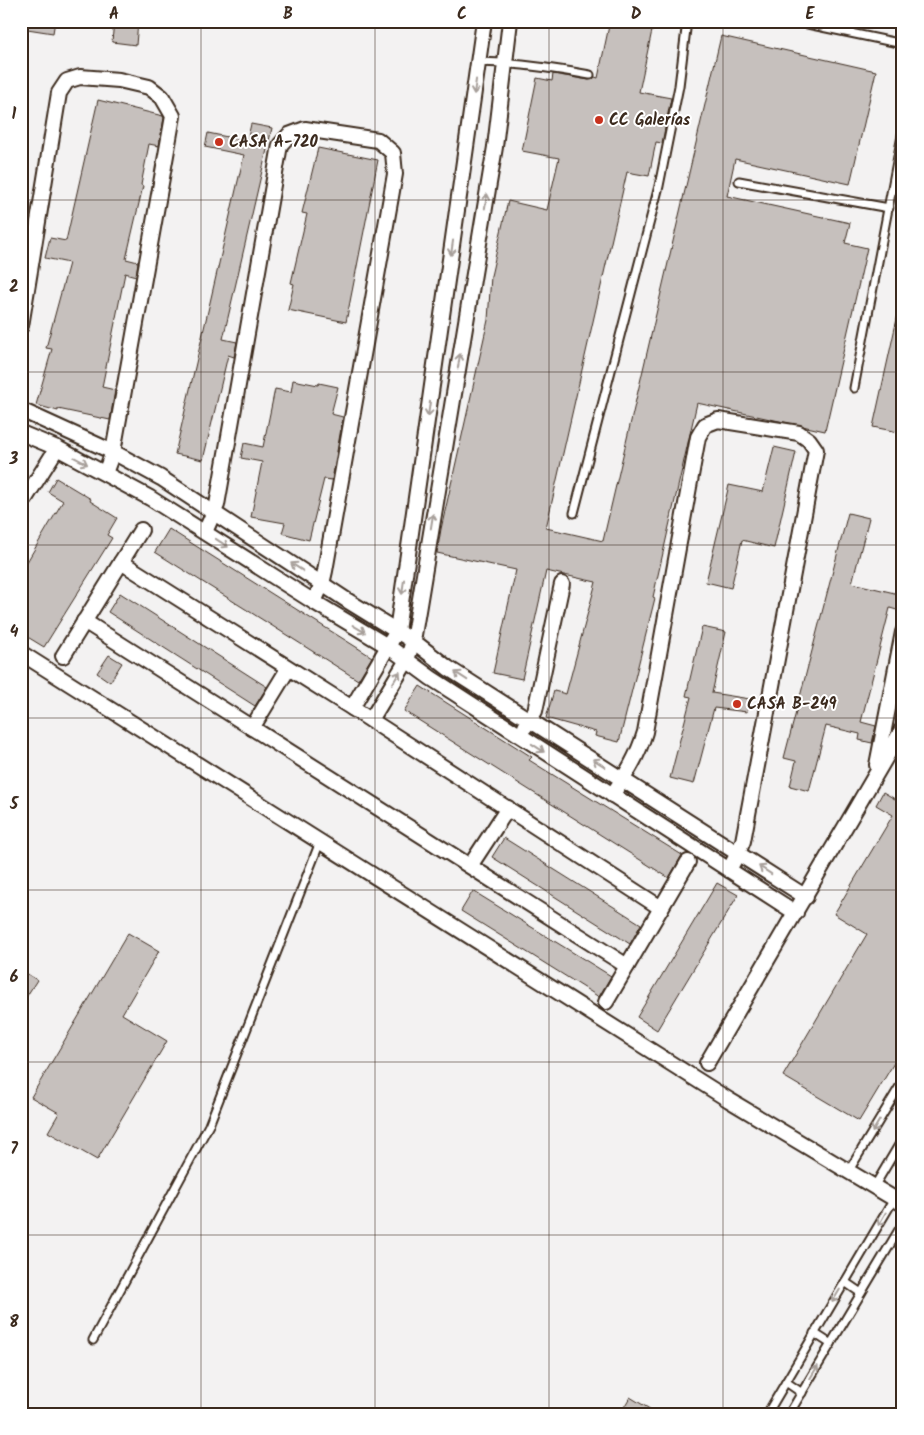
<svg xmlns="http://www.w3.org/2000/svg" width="924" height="1435" font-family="Kalam,sans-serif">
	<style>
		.building { fill: #c6c0bd; stroke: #3b2a1e }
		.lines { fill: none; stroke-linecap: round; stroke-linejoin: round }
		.service-casing { stroke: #3b2a1e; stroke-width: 11 }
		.minor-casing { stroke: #3b2a1e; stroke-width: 18 }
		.service { stroke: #fff; stroke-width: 7 }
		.minor { stroke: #fff; stroke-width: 14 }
		.oneway { stroke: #a79f9a }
		.grid { fill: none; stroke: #3b2a1e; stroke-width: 1; stroke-opacity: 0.55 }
		.poi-dot { fill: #c8321e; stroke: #fff; stroke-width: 2 }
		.labels { text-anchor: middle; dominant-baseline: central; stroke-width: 4; stroke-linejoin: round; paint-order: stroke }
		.poi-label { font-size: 16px; font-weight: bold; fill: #3b2a1e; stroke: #fff; text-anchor: start }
		.neatline { fill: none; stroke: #3b2a1e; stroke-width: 2 }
		.grid-label { font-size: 16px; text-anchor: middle; font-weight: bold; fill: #3b2a1e }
	</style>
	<rect width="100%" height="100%" fill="#f3f2f2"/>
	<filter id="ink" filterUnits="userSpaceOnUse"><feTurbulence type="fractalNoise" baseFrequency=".02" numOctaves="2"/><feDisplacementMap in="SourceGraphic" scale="10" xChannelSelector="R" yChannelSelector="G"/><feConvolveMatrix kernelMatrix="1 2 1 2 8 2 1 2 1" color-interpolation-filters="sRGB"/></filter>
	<g filter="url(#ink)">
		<g class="building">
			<path d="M 21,21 L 55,21 L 53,33 L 21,28 Z"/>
			<path d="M 114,21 L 138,21 L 136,45 L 112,42 Z"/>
			<path d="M 610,21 L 654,21 L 639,92 L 671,98 L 662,143 L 656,142 L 649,176 L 627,172 L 546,528 L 603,541 L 721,36 L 876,71 L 850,184 L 735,159 L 727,196 L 850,223 L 845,243 L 867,248 L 825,431 L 697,403 L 653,597 L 655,598 L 619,742 L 595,736 L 596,732 L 546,718 L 554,691 L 566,694 L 596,582 L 546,571 L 522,679 L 493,673 L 516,570 L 437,553 L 441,529 L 488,320 L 491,276 L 508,201 L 547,210 L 559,158 L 522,151 L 537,78 L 552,81 L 553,74 L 589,80 L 595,77 L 598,78 Z"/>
			<path d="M 98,100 L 163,116 L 164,118 L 159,146 L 149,144 L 141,185 L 143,186 L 126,259 L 138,262 L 136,276 L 125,273 L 102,387 L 115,390 L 110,420 L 58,409 L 58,411 L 36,405 L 52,349 L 46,348 L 69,263 L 45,258 L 50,238 L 66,241 Z"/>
			<path d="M 251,124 L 272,128 L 223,339 L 237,342 L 234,357 L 228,355 L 203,460 L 175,454 L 244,155 L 205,147 L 208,133 L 247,141 Z"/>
			<path d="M 318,148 L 378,160 L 346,322 L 288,310 L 294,284 L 291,283 L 307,214 L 302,213 Z"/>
			<path d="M 898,314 L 903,314 L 903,433 L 873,427 Z"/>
			<path d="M 293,380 L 318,385 L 319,383 L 338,387 L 331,414 L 343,417 L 332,480 L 324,479 L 309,540 L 282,533 L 285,523 L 251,517 L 262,462 L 241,458 L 244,443 L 263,447 L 275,389 L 291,392 Z"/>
			<path d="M 774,447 L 796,452 L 774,548 L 742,540 L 731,588 L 706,582 L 729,485 L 763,492 Z"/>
			<path d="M 56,478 L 91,499 L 90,501 L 117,518 L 107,535 L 112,538 L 44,647 L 21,633 L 21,572 L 63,501 L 48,492 Z"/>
			<path d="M 848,513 L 869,518 L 852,583 L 903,595 L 903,599 L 900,611 L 890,608 L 861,722 L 876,726 L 872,743 L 859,740 L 860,734 L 826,726 L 809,791 L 790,786 L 796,761 L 784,758 Z"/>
			<path d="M 169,529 L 372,657 L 358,680 L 155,552 Z"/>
			<path d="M 120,593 L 267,687 L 255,706 L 108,612 Z"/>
			<path d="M 702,627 L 726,632 L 712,693 L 750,699 L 747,712 L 714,708 L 694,784 L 670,778 L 691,697 L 686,696 Z"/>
			<path d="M 109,655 L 122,663 L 110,682 L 97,673 Z"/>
			<path d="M 420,686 L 532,757 L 529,760 L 682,855 L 669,878 L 404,711 Z"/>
			<path d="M 883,792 L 900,802 L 903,798 L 903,1048 L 859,1121 L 783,1076 L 867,934 L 834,914 L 893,815 L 876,805 Z"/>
			<path d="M 504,838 L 641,924 L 630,944 L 492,857 Z"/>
			<path d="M 717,883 L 738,895 L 657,1030 L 637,1017 Z"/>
			<path d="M 473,891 L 611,976 L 599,997 L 461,911 Z"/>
			<path d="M 128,933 L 159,951 L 122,1014 L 167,1041 L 97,1160 L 48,1132 L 59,1113 L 31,1097 Z"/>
			<path d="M 21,970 L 37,980 L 21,1005 Z"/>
			<path d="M 630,1397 L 658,1414 L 620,1414 Z"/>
		</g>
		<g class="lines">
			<g class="service-casing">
				<g id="service">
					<path d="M 793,21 L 903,44"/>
					<path d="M 478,62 C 516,63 553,68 590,75"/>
					<path d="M 739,181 L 889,208"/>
					<path d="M 854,388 L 903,130"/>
					<path d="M 574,513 L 659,186 L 679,86 L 687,21"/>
					<path d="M 848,1172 L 903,1081"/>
					<path d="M 874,1187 L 903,1138"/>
					<path d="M 845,1282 L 861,1293"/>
					<path d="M 814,1333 L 831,1344"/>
					<path d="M 93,1340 L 209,1125 L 320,842"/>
					<path d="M 786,1382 L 802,1393"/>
					<path d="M 767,1414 L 894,1199"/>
					<path d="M 789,1414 L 903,1223"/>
				</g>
			</g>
			<g class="minor-casing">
				<g id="minor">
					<path d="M 21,326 L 59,93 L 67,81 L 80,77 L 119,80 L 149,87 L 162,97 L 173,116 L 113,452 L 105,473"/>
					<path d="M 21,410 L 113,452 L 161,478 L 348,601 L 413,641 L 448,668 L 806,897"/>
					<path d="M 21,433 L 57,448 L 150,498 L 314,602 L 389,647 L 431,678 L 796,913"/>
					<path d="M 21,505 L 57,448"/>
					<path d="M 205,532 L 217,505 L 280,145 L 289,135 L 305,129 L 378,140 L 393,153 L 395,174 L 325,571 L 322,584 L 314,602"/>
					<path d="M 121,562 L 352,708 L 661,908"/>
					<path d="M 84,621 L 627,966"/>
					<path d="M 21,653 L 729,1100 L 903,1204"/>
					<path d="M 63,656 L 141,530"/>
					<path d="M 352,708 L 397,631 L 484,21"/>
					<path d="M 371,720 L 407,660 L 413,641 L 495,147 L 510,21"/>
					<path d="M 525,727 L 535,711 L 562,584"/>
					<path d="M 252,728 L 288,669"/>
					<path d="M 877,765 L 903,632"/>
					<path d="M 612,795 C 626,775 638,756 645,732 L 698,437 L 705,425 L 718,420 L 799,433 L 809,440 L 816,450 L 743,841 L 738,853 L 729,870"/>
					<path d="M 470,866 L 508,808"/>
					<path d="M 606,1002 L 688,862"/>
					<path d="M 707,1063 L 903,728"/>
				</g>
			</g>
			<use href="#service" class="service"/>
			<use href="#minor" class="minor"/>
		</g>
		<defs><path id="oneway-shaft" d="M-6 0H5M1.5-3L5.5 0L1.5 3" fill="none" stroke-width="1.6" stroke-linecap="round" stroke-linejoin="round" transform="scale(1.25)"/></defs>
		<g class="oneway">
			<use href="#oneway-shaft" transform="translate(475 87) rotate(98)"/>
			<use href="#oneway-shaft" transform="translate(486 201) rotate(-81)"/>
			<use href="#oneway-shaft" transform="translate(452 248) rotate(98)"/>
			<use href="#oneway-shaft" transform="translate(459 361) rotate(-81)"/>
			<use href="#oneway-shaft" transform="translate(429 409) rotate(98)"/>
			<use href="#oneway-shaft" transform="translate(81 461) rotate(28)"/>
			<use href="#oneway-shaft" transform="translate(432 521) rotate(-81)"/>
			<use href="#oneway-shaft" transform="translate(222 543) rotate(33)"/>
			<use href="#oneway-shaft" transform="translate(297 567) rotate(-147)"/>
			<use href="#oneway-shaft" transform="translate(403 587) rotate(98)"/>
			<use href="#oneway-shaft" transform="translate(359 629) rotate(31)"/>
			<use href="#oneway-shaft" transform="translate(461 676) rotate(-147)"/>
			<use href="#oneway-shaft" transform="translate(396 678) rotate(-59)"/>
			<use href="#oneway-shaft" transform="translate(538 748) rotate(33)"/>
			<use href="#oneway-shaft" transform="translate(599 763) rotate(-148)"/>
			<use href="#oneway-shaft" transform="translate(765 870) rotate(-147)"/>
			<use href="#oneway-shaft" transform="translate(876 1126) rotate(121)"/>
			<use href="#oneway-shaft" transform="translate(882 1219) rotate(120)"/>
			<use href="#oneway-shaft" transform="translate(836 1296) rotate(121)"/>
			<use href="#oneway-shaft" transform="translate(814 1372) rotate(-59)"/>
		</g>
	</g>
	<path class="grid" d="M 201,21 L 201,1414M 375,21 L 375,1414M 549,21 L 549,1414M 723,21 L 723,1414M 21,200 L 903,200M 21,372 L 903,372M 21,545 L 903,545M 21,718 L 903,718M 21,890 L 903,890M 21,1062 L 903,1062M 21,1235 L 903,1235"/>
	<g class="poi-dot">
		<circle cx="599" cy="120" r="5"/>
		<circle cx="219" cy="142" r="5"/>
		<circle cx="737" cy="704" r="5"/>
	</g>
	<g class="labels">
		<g class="poi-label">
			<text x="609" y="120">CC Galerías</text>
			<text x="229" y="142">CASA A-720</text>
			<text x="747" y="704">CASA B-249</text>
		</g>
	</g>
	<rect width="924" height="1435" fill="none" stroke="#fff" stroke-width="55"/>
	<rect x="28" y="28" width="868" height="1380" class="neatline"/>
	<g class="grid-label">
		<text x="114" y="19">A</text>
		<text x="288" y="19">B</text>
		<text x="462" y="19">C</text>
		<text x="636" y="19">D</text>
		<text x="810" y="19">E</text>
		<text x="14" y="119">1</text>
		<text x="14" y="292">2</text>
		<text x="14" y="464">3</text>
		<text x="14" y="637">4</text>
		<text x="14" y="809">5</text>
		<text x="14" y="982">6</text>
		<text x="14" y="1154">7</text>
		<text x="14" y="1327">8</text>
	</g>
</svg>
